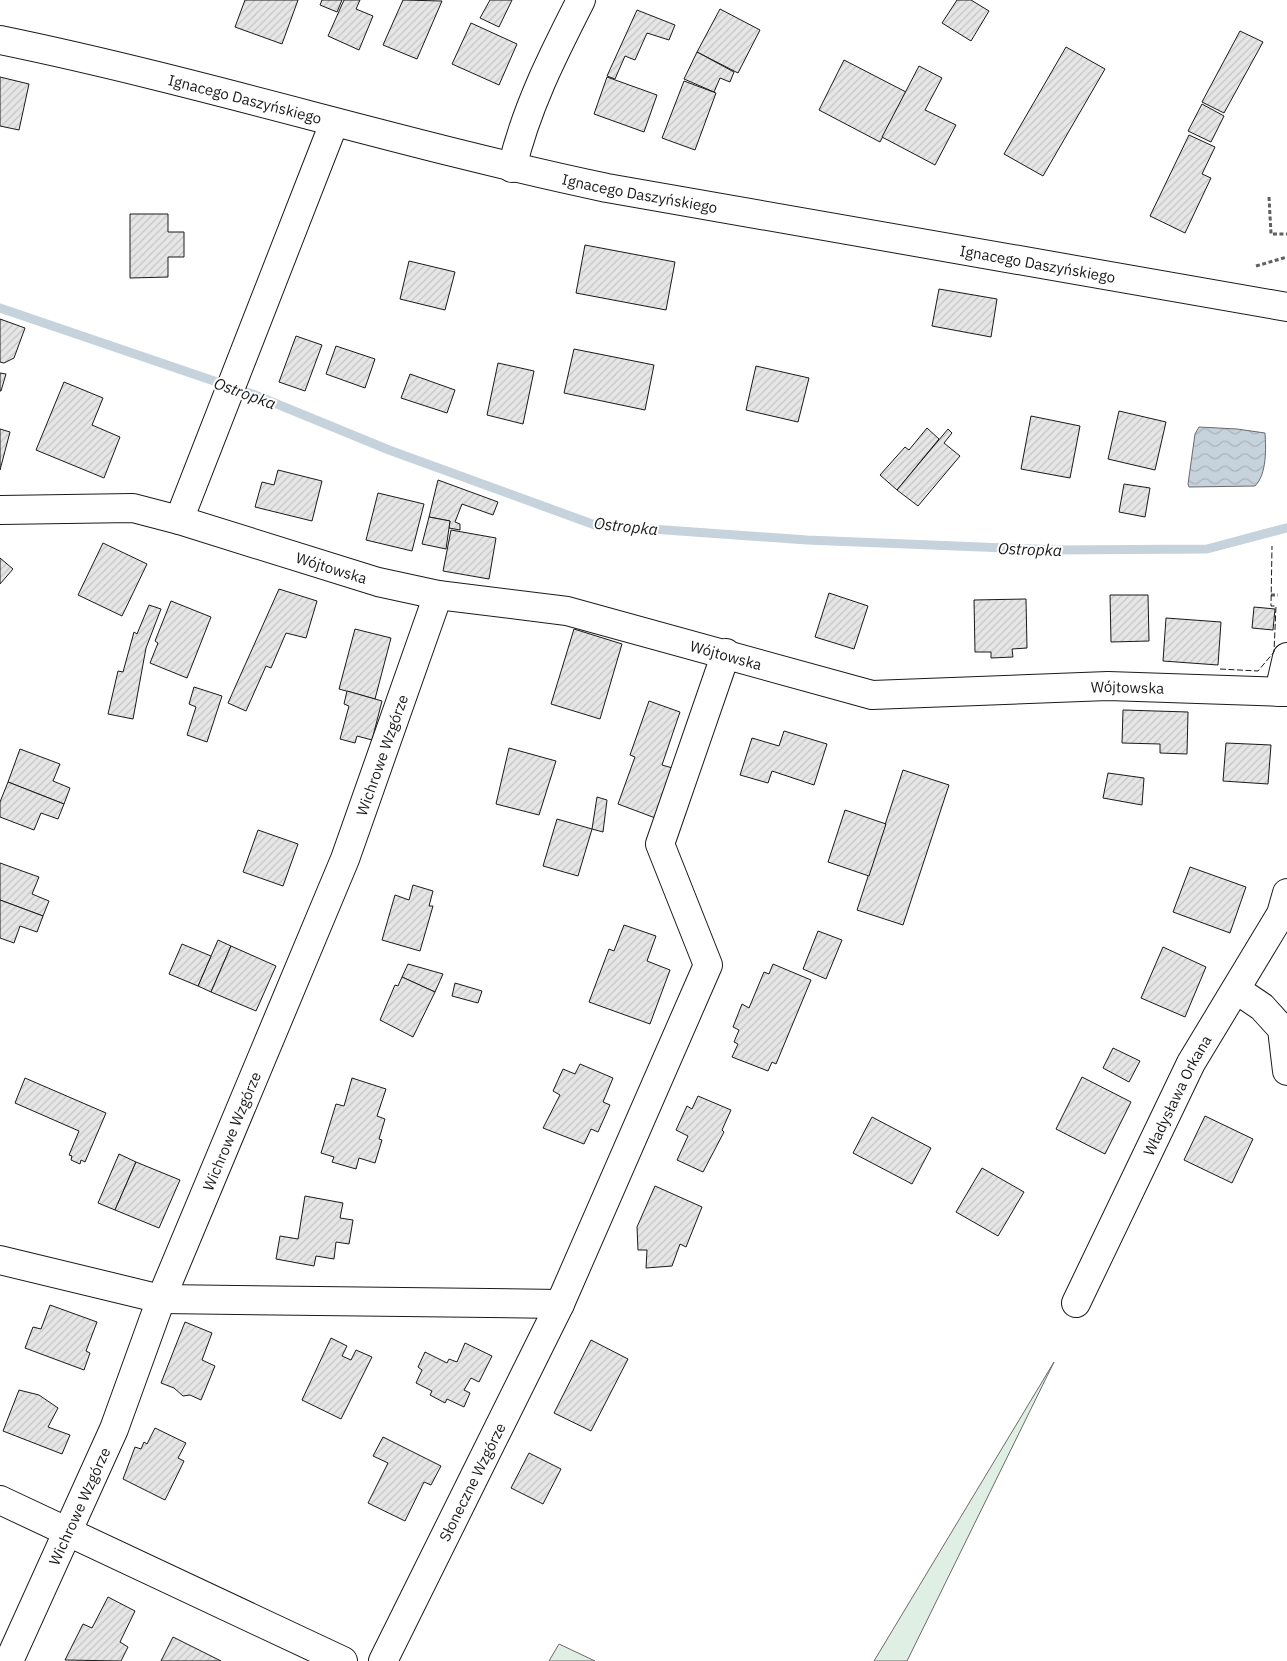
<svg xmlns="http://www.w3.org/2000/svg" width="1287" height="1661" font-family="'IBM Plex Sans',sans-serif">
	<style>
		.grass { fill: #e0efe3; stroke: #6a6a6a }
		.water { fill: url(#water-waves); stroke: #6a6a6a }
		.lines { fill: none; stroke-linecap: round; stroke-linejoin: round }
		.stream { stroke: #c6d2dc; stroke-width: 9 }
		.building { fill: url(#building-hatch); stroke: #1a1a1a }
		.minor-casing { stroke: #1a1a1a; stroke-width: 30 }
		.major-casing { stroke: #1a1a1a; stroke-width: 30 }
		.path { stroke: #5f5f5f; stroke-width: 3; stroke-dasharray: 4 2.5; stroke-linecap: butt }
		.minor { stroke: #fff; stroke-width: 28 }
		.major { stroke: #fff; stroke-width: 28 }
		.fence { stroke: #1a1a1a; stroke-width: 1; stroke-dasharray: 6 2.5; stroke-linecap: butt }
		.labels { text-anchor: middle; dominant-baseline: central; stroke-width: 4; stroke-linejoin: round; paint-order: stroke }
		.street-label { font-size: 15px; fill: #1a1a1a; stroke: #fff }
		.water-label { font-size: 16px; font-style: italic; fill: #1a1a1a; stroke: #fff }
	</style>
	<defs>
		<pattern id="water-waves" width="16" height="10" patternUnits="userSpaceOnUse" patternTransform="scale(1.25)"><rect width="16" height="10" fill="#c6d2dc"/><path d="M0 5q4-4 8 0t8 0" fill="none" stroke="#aab4bc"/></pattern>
		<pattern id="building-hatch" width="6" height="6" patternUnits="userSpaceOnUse" patternTransform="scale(1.25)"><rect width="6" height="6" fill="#e6e6e6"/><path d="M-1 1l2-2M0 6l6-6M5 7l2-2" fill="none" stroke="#c5c5c5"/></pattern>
	</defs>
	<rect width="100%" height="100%" fill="#fff"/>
	<g class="grass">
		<path d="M 1054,1362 L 907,1661 L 874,1661 Z"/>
		<path d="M 559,1644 L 595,1661 L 549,1661 Z"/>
	</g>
	<path class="water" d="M 1199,427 L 1237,429 L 1265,433 C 1266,448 1267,474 1255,486 L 1189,487 L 1188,484 L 1195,434 Z"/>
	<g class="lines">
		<path class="stream" d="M 0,308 L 255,395 L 389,450 L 595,525 L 807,540 L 1057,550 L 1207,549 L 1286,528"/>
	</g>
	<g class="building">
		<path d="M 245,0 L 298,0 L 282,44 L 235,27 Z"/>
		<path d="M 322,0 L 342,0 L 337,12 L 320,5 Z"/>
		<path d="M 344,0 L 360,0 L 356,9 L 373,16 L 359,50 L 328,36 Z"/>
		<path d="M 403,0 L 442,1 L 417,59 L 383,45 Z"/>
		<path d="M 490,0 L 512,0 L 499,27 L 480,18 Z"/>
		<path d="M 957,0 L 971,0 L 989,11 L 971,41 L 942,23 Z"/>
		<path d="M 720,9 L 760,30 L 738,73 L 697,52 Z"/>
		<path d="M 637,10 L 675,25 L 669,40 L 647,33 L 635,60 L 625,56 L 615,79 L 607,76 Z"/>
		<path d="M 471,23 L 517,44 L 499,85 L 452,64 Z"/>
		<path d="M 1240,31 L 1263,42 L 1224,113 L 1202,102 Z"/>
		<path d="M 1066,47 L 1105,69 L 1043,176 L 1004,154 Z"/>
		<path d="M 697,52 L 734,72 L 730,82 L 720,78 L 714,92 L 684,79 Z"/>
		<path d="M 844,60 L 906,92 L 880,142 L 819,110 Z"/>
		<path d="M 919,66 L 942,78 L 925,110 L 956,125 L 935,165 L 882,137 Z"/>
		<path d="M 0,77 L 29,84 L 19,130 L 0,126 Z"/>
		<path d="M 607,77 L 657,95 L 644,132 L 594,114 Z"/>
		<path d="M 684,81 L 716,93 L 695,150 L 662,138 Z"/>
		<path d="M 1202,104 L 1224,116 L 1211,142 L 1188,131 Z"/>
		<path d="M 1189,135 L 1215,147 L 1202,174 L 1211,178 L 1185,233 L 1150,216 Z"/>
		<path d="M 130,214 L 168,214 L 168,232 L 184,232 L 184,257 L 168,257 L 168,277 L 130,278 Z"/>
		<path d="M 585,245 L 675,262 L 666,310 L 576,293 Z"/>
		<path d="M 409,261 L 455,272 L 445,310 L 400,299 Z"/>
		<path d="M 939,289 L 997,299 L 991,337 L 932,326 Z"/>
		<path d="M 0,319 L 25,328 L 14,358 L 4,363 L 0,362 Z"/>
		<path d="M 296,336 L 322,345 L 305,391 L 279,382 Z"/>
		<path d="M 336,346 L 375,359 L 365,388 L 326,374 Z"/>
		<path d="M 574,349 L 654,365 L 645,410 L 564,393 Z"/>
		<path d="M 498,363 L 534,371 L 523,424 L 487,415 Z"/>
		<path d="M 756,366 L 809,378 L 798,422 L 746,410 Z"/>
		<path d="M 0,373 L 6,374 L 1,391 L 0,391 Z"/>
		<path d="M 410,374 L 455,390 L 447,413 L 401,398 Z"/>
		<path d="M 64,382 L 103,398 L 92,425 L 120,437 L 104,478 L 36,450 Z"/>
		<path d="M 1119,411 L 1166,422 L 1155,470 L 1108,459 Z"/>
		<path d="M 1031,416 L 1080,426 L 1070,478 L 1021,469 Z"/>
		<path d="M 927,428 L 939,439 L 897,490 L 880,475 L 905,447 L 909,450 Z"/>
		<path d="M 0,429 L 10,432 L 0,470 Z"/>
		<path d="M 948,429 L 952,433 L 944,443 L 960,456 L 918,506 L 897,490 Z"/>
		<path d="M 278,470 L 322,481 L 312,521 L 255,507 L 262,482 L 274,485 Z"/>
		<path d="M 438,480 L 498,502 L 493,515 L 462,504 L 455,522 L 460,524 L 460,530 L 449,528 L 450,521 L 429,517 Z"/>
		<path d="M 1124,484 L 1150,488 L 1145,517 L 1119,512 Z"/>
		<path d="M 378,493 L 424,504 L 412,551 L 366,540 Z"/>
		<path d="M 429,517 L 450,521 L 446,549 L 422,544 Z"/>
		<path d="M 451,530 L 496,538 L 489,579 L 443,571 Z"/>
		<path d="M 103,543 L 147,564 L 122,616 L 78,595 Z"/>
		<path d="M 0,558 L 13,569 L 0,584 Z"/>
		<path d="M 279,589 L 317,601 L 306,638 L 286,633 L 271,668 L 266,666 L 246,711 L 228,703 Z"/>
		<path d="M 829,593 L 868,606 L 854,649 L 815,637 Z"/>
		<path d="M 1110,595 L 1148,595 L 1149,641 L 1111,642 Z"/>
		<path d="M 1026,599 L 1027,648 L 1012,649 L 1013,657 L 991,658 L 991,652 L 975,652 L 974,600 Z"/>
		<path d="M 171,601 L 211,617 L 187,678 L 150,663 L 158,643 L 155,641 Z"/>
		<path d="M 149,605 L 161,609 L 146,648 L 133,719 L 108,714 L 118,671 L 123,672 L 134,632 L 137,634 Z"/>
		<path d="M 1254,607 L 1275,609 L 1273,630 L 1252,628 Z"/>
		<path d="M 1166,618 L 1221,622 L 1218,665 L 1163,661 Z"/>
		<path d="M 355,629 L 391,638 L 375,699 L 339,689 Z"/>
		<path d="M 574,629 L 622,644 L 600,719 L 551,704 Z"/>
		<path d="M 194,687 L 222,696 L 207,742 L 187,735 L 196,707 L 189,704 Z"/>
		<path d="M 347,691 L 382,701 L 372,740 L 357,736 L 355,743 L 340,739 L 349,706 L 344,704 Z"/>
		<path d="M 649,701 L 680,712 L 662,765 L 676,769 L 658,819 L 618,804 L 635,757 L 630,755 Z"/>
		<path d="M 1123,710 L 1188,712 L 1187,754 L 1160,753 L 1160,744 L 1122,743 Z"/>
		<path d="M 784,731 L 827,744 L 814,785 L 772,771 L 768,783 L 740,775 L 752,738 L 779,746 Z"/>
		<path d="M 1226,743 L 1271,745 L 1268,784 L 1223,781 Z"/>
		<path d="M 509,748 L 556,761 L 539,815 L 496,804 Z"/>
		<path d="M 20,749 L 60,764 L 53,781 L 70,788 L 64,804 L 8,782 Z"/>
		<path d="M 903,770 L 949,785 L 903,925 L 857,910 Z"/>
		<path d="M 1108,773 L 1144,778 L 1142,805 L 1103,798 Z"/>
		<path d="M 8,782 L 64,804 L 58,819 L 41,813 L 34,830 L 0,817 L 0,802 Z"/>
		<path d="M 597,797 L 607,800 L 603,832 L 592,829 Z"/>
		<path d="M 845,810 L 886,824 L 869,876 L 828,862 Z"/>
		<path d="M 557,819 L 592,829 L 578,876 L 543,866 Z"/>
		<path d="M 258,830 L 298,844 L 283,886 L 243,872 Z"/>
		<path d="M 0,863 L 39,877 L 32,894 L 49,901 L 43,916 L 0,900 Z"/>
		<path d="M 1190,867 L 1246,887 L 1230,933 L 1173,912 Z"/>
		<path d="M 413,885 L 433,891 L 429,906 L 433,906 L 420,951 L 382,940 L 395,895 L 409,900 Z"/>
		<path d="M 0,900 L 43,916 L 37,932 L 20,926 L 14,943 L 0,938 Z"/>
		<path d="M 624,925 L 656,936 L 647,961 L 670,970 L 650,1024 L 589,1002 L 609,949 L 614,951 Z"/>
		<path d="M 818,931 L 842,940 L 826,979 L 803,969 Z"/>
		<path d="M 218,940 L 231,946 L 211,992 L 198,986 Z"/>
		<path d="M 182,944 L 211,956 L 198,986 L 169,974 Z"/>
		<path d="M 231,946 L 276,966 L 256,1011 L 211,992 Z"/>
		<path d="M 1163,947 L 1206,967 L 1185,1017 L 1141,998 Z"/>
		<path d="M 408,964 L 443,974 L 435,992 L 402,977 Z"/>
		<path d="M 773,964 L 811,980 L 776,1064 L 772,1062 L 768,1071 L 732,1057 L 738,1044 L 734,1042 L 739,1030 L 733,1027 L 742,1004 L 749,1008 L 764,972 L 769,974 Z"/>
		<path d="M 402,977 L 435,992 L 413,1037 L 380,1020 L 395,985 L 398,986 Z"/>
		<path d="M 455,983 L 482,991 L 478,1003 L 452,996 Z"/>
		<path d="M 1113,1048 L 1140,1061 L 1129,1082 L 1103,1068 Z"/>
		<path d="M 580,1064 L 613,1078 L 603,1102 L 610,1105 L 598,1132 L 591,1129 L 584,1144 L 543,1128 L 560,1095 L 553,1091 L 563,1069 L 575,1074 Z"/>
		<path d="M 1082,1077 L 1131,1102 L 1105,1154 L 1056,1129 Z"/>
		<path d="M 25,1078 L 106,1113 L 85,1162 L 81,1160 L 80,1164 L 71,1160 L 72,1156 L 69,1155 L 79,1131 L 15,1103 Z"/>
		<path d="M 352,1078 L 386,1089 L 377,1116 L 385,1119 L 379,1139 L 382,1140 L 375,1163 L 359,1158 L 356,1169 L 332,1162 L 334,1157 L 321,1153 L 336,1104 L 344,1106 Z"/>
		<path d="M 698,1096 L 731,1110 L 722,1130 L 724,1132 L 703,1172 L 677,1160 L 688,1136 L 676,1130 L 687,1106 L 692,1109 Z"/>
		<path d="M 1205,1116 L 1253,1139 L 1232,1183 L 1184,1160 Z"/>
		<path d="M 872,1117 L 931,1148 L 912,1184 L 853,1153 Z"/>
		<path d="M 119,1154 L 136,1162 L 115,1210 L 98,1203 Z"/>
		<path d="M 136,1162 L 180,1180 L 159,1228 L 115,1210 Z"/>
		<path d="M 982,1168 L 1024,1192 L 998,1236 L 956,1212 Z"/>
		<path d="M 655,1186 L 702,1207 L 686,1247 L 680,1244 L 672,1266 L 646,1268 L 647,1250 L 638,1250 L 637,1227 Z"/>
		<path d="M 305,1196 L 343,1203 L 340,1218 L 353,1220 L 349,1244 L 336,1242 L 334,1259 L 316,1256 L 314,1266 L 276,1259 L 280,1236 L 298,1239 Z"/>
		<path d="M 50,1305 L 97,1322 L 86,1351 L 90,1353 L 84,1370 L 25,1348 L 33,1327 L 41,1329 Z"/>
		<path d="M 185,1322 L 212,1333 L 202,1360 L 215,1366 L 201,1400 L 190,1395 L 183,1396 L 174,1388 L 161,1383 Z"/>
		<path d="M 331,1338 L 347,1346 L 342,1356 L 351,1360 L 356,1350 L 372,1357 L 341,1419 L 302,1400 Z"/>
		<path d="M 591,1340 L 628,1359 L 591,1431 L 554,1413 Z"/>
		<path d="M 465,1343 L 492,1356 L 479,1382 L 471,1378 L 464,1390 L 470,1393 L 464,1407 L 447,1399 L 445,1403 L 430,1395 L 432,1391 L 416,1383 L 422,1370 L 418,1367 L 425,1352 L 447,1363 L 449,1359 L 457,1362 Z"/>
		<path d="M 19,1390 L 39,1395 L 58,1408 L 48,1427 L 70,1435 L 62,1454 L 3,1431 Z"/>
		<path d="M 155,1428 L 186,1443 L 178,1458 L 184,1461 L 165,1500 L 123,1479 L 135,1447 L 141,1449 L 144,1442 L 147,1444 Z"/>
		<path d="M 383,1437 L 441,1466 L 431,1485 L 424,1482 L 405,1521 L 368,1503 L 388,1463 L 373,1456 Z"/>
		<path d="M 529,1453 L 561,1469 L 543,1504 L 511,1488 Z"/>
		<path d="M 108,1597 L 135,1611 L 120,1642 L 128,1647 L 121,1661 L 65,1660 L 83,1624 L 92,1628 Z"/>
		<path d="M 173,1637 L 221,1661 L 161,1661 Z"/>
	</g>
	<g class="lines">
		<g class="minor-casing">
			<g id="minor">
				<path id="s1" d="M 334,123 L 179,520 L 378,582 L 438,595 L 567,611 L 872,695 L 1108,686 L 1287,692"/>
				<path d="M 512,168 C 526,108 553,55 581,0"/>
				<path d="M 0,510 L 133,508 L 179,520"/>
				<path d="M 1279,692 L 1287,657"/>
				<path d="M 1237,990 L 1262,1007 L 1282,1029 L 1287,1071"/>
				<path d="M 0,1260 L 161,1299 L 560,1304"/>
				<path id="s2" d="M 1076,1303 L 1191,1063 L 1281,914 L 1287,893"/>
				<path d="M 0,1500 L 343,1661"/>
				<path id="s3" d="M 9,1661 L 114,1429 L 161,1299 L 345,859 L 438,595"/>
				<path id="s4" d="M 383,1661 L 560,1304 L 708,965 L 660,844 L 726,653"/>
			</g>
		</g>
		<g class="major-casing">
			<g id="major">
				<path id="s5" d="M 0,40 C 204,82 403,145 607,188 L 1287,307"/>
			</g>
		</g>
		<g class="path">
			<path d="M 1269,197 L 1271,234 L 1287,234"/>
			<path d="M 1256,266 L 1287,257"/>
			<path d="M 1271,595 L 1278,595"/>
		</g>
		<use href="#minor" class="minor"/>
		<use href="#major" class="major"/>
		<path class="fence" d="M 1220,669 L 1258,671 L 1274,652 L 1276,606 L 1271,606 L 1272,546"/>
	</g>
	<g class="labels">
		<g class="street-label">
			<text stroke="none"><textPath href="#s5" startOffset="252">Ignacego Daszyńskiego</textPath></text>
			<text stroke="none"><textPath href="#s5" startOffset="658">Ignacego Daszyńskiego</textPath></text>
			<text stroke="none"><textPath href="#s5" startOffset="1062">Ignacego Daszyńskiego</textPath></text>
			<text stroke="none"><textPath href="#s1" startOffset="586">Wójtowska</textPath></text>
			<text stroke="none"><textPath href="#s1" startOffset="991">Wójtowska</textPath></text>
			<text stroke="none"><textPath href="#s1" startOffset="1398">Wójtowska</textPath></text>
			<text stroke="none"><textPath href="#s3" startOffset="980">Wichrowe Wzgórze</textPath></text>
			<text stroke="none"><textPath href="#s2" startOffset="231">Władysława Orkana</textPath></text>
			<text stroke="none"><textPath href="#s3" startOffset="575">Wichrowe Wzgórze</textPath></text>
			<text stroke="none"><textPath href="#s4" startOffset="200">Słoneczne Wzgórze</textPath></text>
			<text stroke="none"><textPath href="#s3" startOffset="170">Wichrowe Wzgórze</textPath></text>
		</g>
		<g class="water-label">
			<text transform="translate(245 393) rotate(20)">Ostropka</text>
			<text transform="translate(626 526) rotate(6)">Ostropka</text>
			<text transform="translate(1030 549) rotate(2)">Ostropka</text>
		</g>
	</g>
</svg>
